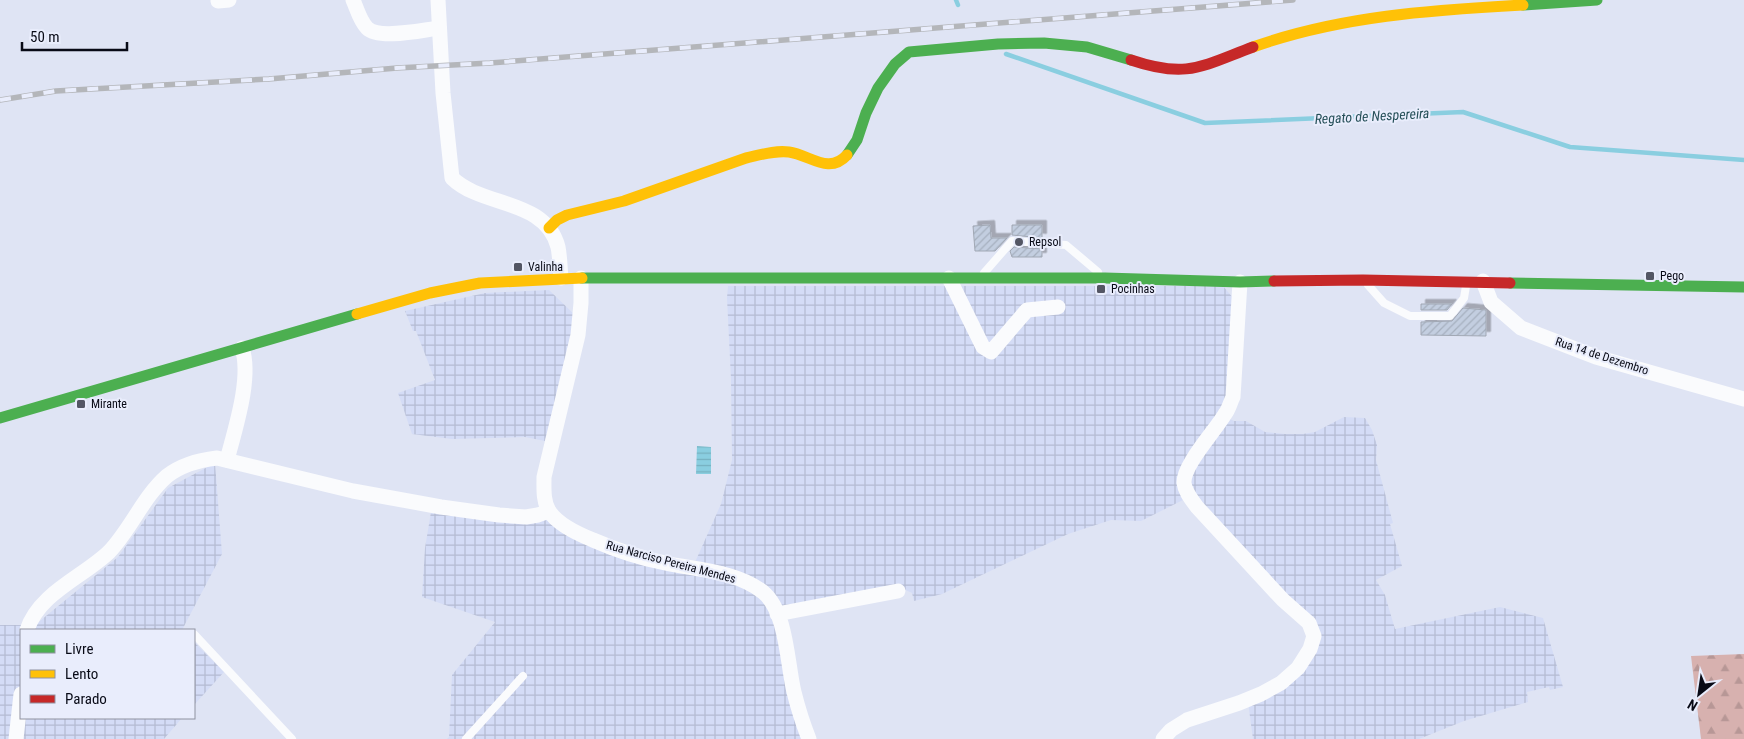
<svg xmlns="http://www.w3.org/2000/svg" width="1744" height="739" font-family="'Roboto Condensed',sans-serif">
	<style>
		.industrial { fill: url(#industrial-grid) }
		.forest { fill: url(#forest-firs) }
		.water { fill: url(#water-rules) }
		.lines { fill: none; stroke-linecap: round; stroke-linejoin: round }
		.stream { stroke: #8acee0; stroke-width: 4.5 }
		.building { fill: url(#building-hatch); stroke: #a1a8b4; filter: url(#shadow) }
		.lane { stroke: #fafbfd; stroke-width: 8 }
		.street { stroke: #fafbfd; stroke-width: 15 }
		.fast { stroke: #4caf50; stroke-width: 11 }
		.slow { stroke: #ffc107; stroke-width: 11 }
		.jam { stroke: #c62828; stroke-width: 11 }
		.rail-casing { stroke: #b4b6ba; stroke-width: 5.5 }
		.rail { stroke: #e9edfc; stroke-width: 4; stroke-dasharray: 11; stroke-linecap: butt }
		.poi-dot { fill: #535664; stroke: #e9edfc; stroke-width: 2 }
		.labels { text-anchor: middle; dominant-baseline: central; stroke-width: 4; stroke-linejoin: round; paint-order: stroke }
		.poi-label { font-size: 12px; fill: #080a16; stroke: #e9edfc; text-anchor: start }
		.street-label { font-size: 12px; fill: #080a16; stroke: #e9edfc }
		.water-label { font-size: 14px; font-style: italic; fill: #254f58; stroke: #e9edfc }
	</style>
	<defs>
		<pattern id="industrial-grid" width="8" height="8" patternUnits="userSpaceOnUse" patternTransform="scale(1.25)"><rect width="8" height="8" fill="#d4dcf6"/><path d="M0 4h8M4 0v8" fill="none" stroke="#b4bbd2"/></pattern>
		<pattern id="forest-firs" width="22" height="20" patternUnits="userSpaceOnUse" patternTransform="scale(1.25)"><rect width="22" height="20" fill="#d7b1af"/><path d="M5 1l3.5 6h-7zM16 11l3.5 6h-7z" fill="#b79796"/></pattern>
		<pattern id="water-rules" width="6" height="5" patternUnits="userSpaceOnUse" patternTransform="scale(1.25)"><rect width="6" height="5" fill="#8acee0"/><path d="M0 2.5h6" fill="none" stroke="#76b0bf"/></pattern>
		<pattern id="building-hatch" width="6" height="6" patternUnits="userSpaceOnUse" patternTransform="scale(1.25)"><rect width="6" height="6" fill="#c3cee0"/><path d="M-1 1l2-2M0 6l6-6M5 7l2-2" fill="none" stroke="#a6b0bf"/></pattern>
		<filter id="shadow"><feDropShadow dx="4.5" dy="-4.5" stdDeviation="0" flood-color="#0004"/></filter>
	</defs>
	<rect width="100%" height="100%" fill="#dfe4f4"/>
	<g class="industrial">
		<path d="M 728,286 L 1223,286 L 1234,299 L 1233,393 L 1222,415 L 1234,421 L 1246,421 L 1265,432 L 1285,434 L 1303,434 L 1315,432 L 1344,417 L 1365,418 L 1372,430 L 1377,445 L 1376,460 L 1393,523 L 1390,524 L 1402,566 L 1376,580 L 1385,595 L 1395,629 L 1500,607 L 1543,618 L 1563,687 L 1550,690 L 1549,687 L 1527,692 L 1528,702 L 1464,721 L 1419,739 L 1253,739 L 1248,702 L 1316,647 L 1317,633 L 1193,495 L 1141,521 L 1111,520 L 1068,534 L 942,594 L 914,601 L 912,593 L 897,586 L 779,613 L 809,739 L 447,739 L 449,737 L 452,675 L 495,622 L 422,597 L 425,548 L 431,512 L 546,517 L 694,570 L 696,560 L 721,504 L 732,460 L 731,379 L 727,298 Z"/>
		<path d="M 549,290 L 577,317 L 545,441 L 525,437 L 452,439 L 412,434 L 398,393 L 435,380 L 416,331 L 413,331 L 405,311 L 485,293 Z"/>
		<path d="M 215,463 L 222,554 L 182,630 L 21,630 L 21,718 L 182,718 L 164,739 L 0,739 L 0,625 L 35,625 L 118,557 L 168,488 Z"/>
		<path d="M 194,642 L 224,672 L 194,705 Z"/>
	</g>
	<path class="forest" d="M 1744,654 L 1744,739 L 1701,739 L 1691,656 Z"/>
	<path class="water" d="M 697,446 L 711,447 L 711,474 L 696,474 Z"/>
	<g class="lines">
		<g class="stream">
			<path d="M 956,0 L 958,5"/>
			<path d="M 1006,54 L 1205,123 L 1463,112 L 1570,147 L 1744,160"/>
		</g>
	</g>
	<g class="building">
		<path d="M 990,225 L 991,238 L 1007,238 L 995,251 L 975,251 L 973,226 Z"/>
		<path d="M 1012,225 L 1042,225 L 1042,238 L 1012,235 Z"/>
		<path d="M 1014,247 L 1042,249 L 1042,257 L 1012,257 L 1010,251 Z"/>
		<path d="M 1421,304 L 1452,304 L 1447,310 L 1421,310 Z"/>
		<path d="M 1463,308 L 1486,310 L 1486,336 L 1421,335 L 1421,322 L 1452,321 Z"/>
	</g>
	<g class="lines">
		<g class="lane">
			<path d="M 984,273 L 1012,241 L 1066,245 L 1098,272"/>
			<path d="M 1368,285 L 1384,303 L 1410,316 L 1450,316 L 1464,298 L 1466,286"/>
			<path d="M 194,634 L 292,739"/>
			<path d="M 466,739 L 523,676"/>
		</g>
		<g class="street">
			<path d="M 353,0 C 357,9 360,21 367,28 C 379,40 422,30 439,28"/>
			<path d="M 438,0 L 443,93 L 452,178 C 483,208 545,198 558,247 C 560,257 560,268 561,278"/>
			<path d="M 218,1 L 229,0"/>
			<path d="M 581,278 L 581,303 L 578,335 L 544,477 C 544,489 543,501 549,511 C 558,525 578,534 593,540 C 616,550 640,558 665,563 C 697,570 736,571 763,592 C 787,612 787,663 794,692 C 798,708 803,724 809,739"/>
			<path d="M 949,278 L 983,347 L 991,352 L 1027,310 L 1058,307"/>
			<path d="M 1483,281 L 1491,302 L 1521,328 L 1596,357 L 1744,399"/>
			<path d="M 227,460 C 235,429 252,378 242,348"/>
			<path d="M 777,614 L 898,591"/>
			<path d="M 27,630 C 39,593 83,577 109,552 C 131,529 143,497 167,476 C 181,465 200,460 217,458 L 353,491 L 441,507 L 499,515 L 526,517 L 538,515 L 549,511"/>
			<path d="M 16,739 L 21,694"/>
			<path d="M 1163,739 L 1171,730 L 1187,720 L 1239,703 L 1261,694 L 1281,683 L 1298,668 L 1310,649 L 1314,636 L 1309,623 L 1283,600 L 1197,507 C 1192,500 1185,492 1184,483 C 1183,465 1215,431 1225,414 C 1229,409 1230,403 1233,397 L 1240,282"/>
		</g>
		<g class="fast">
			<path d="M 1523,5 L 1597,0"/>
			<path d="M 847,155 L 857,140 L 866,113 L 878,88 L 895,64 L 909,52 L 998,44 L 1044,43 L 1087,47 L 1131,60"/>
			<path d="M 582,278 L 1105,278 L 1240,282 L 1274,281"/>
			<path d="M 1510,283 L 1744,287"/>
			<path d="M 0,418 L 357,314"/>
		</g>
		<g class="slow">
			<path d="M 1253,47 C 1340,16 1432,10 1523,5"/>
			<path d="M 549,228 L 557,220 L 567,215 L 624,201 L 746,158 C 760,155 775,150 789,152 C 810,155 829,175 847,155"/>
			<path d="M 357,314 L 430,293 L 480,283 L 582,278"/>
		</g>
		<g class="jam">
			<path d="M 1131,60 C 1187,79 1202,66 1253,47"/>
			<path d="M 1274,281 L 1363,280 L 1510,283"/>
		</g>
		<g class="rail-casing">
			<path id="rail" d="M 0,100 L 56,91 L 269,79 L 397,68 L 490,63 L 1293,0"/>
		</g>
		<use href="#rail" class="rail"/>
	</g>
	<g class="poi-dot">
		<circle cx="1019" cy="242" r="5"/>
		<rect x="513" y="262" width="10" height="10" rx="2.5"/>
		<rect x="1645" y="271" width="10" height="10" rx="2.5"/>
		<rect x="1096" y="284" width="10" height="10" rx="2.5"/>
		<rect x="76" y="399" width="10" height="10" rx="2.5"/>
	</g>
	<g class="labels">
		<g class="poi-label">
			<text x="1029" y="242">Repsol</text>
			<text x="528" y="267">Valinha</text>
			<text x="1660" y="276">Pego</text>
			<text x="1111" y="289">Pocinhas</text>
			<text x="91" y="404">Mirante</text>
		</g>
		<g class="street-label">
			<text transform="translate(1602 356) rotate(18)">Rua 14 de Dezembro</text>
			<text transform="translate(671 562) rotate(15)">Rua Narciso Pereira Mendes</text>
		</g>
		<g class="water-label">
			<text transform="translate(1372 116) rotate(-3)">Regato de Nespereira</text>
		</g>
	</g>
	<rect x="20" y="629" width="175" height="90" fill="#e9edfc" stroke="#8f92a0"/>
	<rect x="30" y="645" width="25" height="8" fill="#4caf50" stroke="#8f92a0"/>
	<text x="65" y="654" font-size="15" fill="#080a16">Livre</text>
	<rect x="30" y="670" width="25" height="8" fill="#ffc107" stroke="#8f92a0"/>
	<text x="65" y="679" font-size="15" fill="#080a16">Lento</text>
	<rect x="30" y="695" width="25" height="8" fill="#c62828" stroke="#8f92a0"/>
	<text x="65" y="704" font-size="15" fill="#080a16">Parado</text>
	<g transform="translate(1699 694) rotate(210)" stroke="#e9edfc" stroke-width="4" paint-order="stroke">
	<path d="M0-4L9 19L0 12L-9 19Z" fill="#080a16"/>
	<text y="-8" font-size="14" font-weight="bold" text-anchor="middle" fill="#080a16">N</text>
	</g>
	<path d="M22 42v8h105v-8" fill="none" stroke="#080a16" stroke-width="2.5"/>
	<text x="30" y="42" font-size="15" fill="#080a16" stroke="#e9edfc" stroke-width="4" paint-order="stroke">50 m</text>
</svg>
